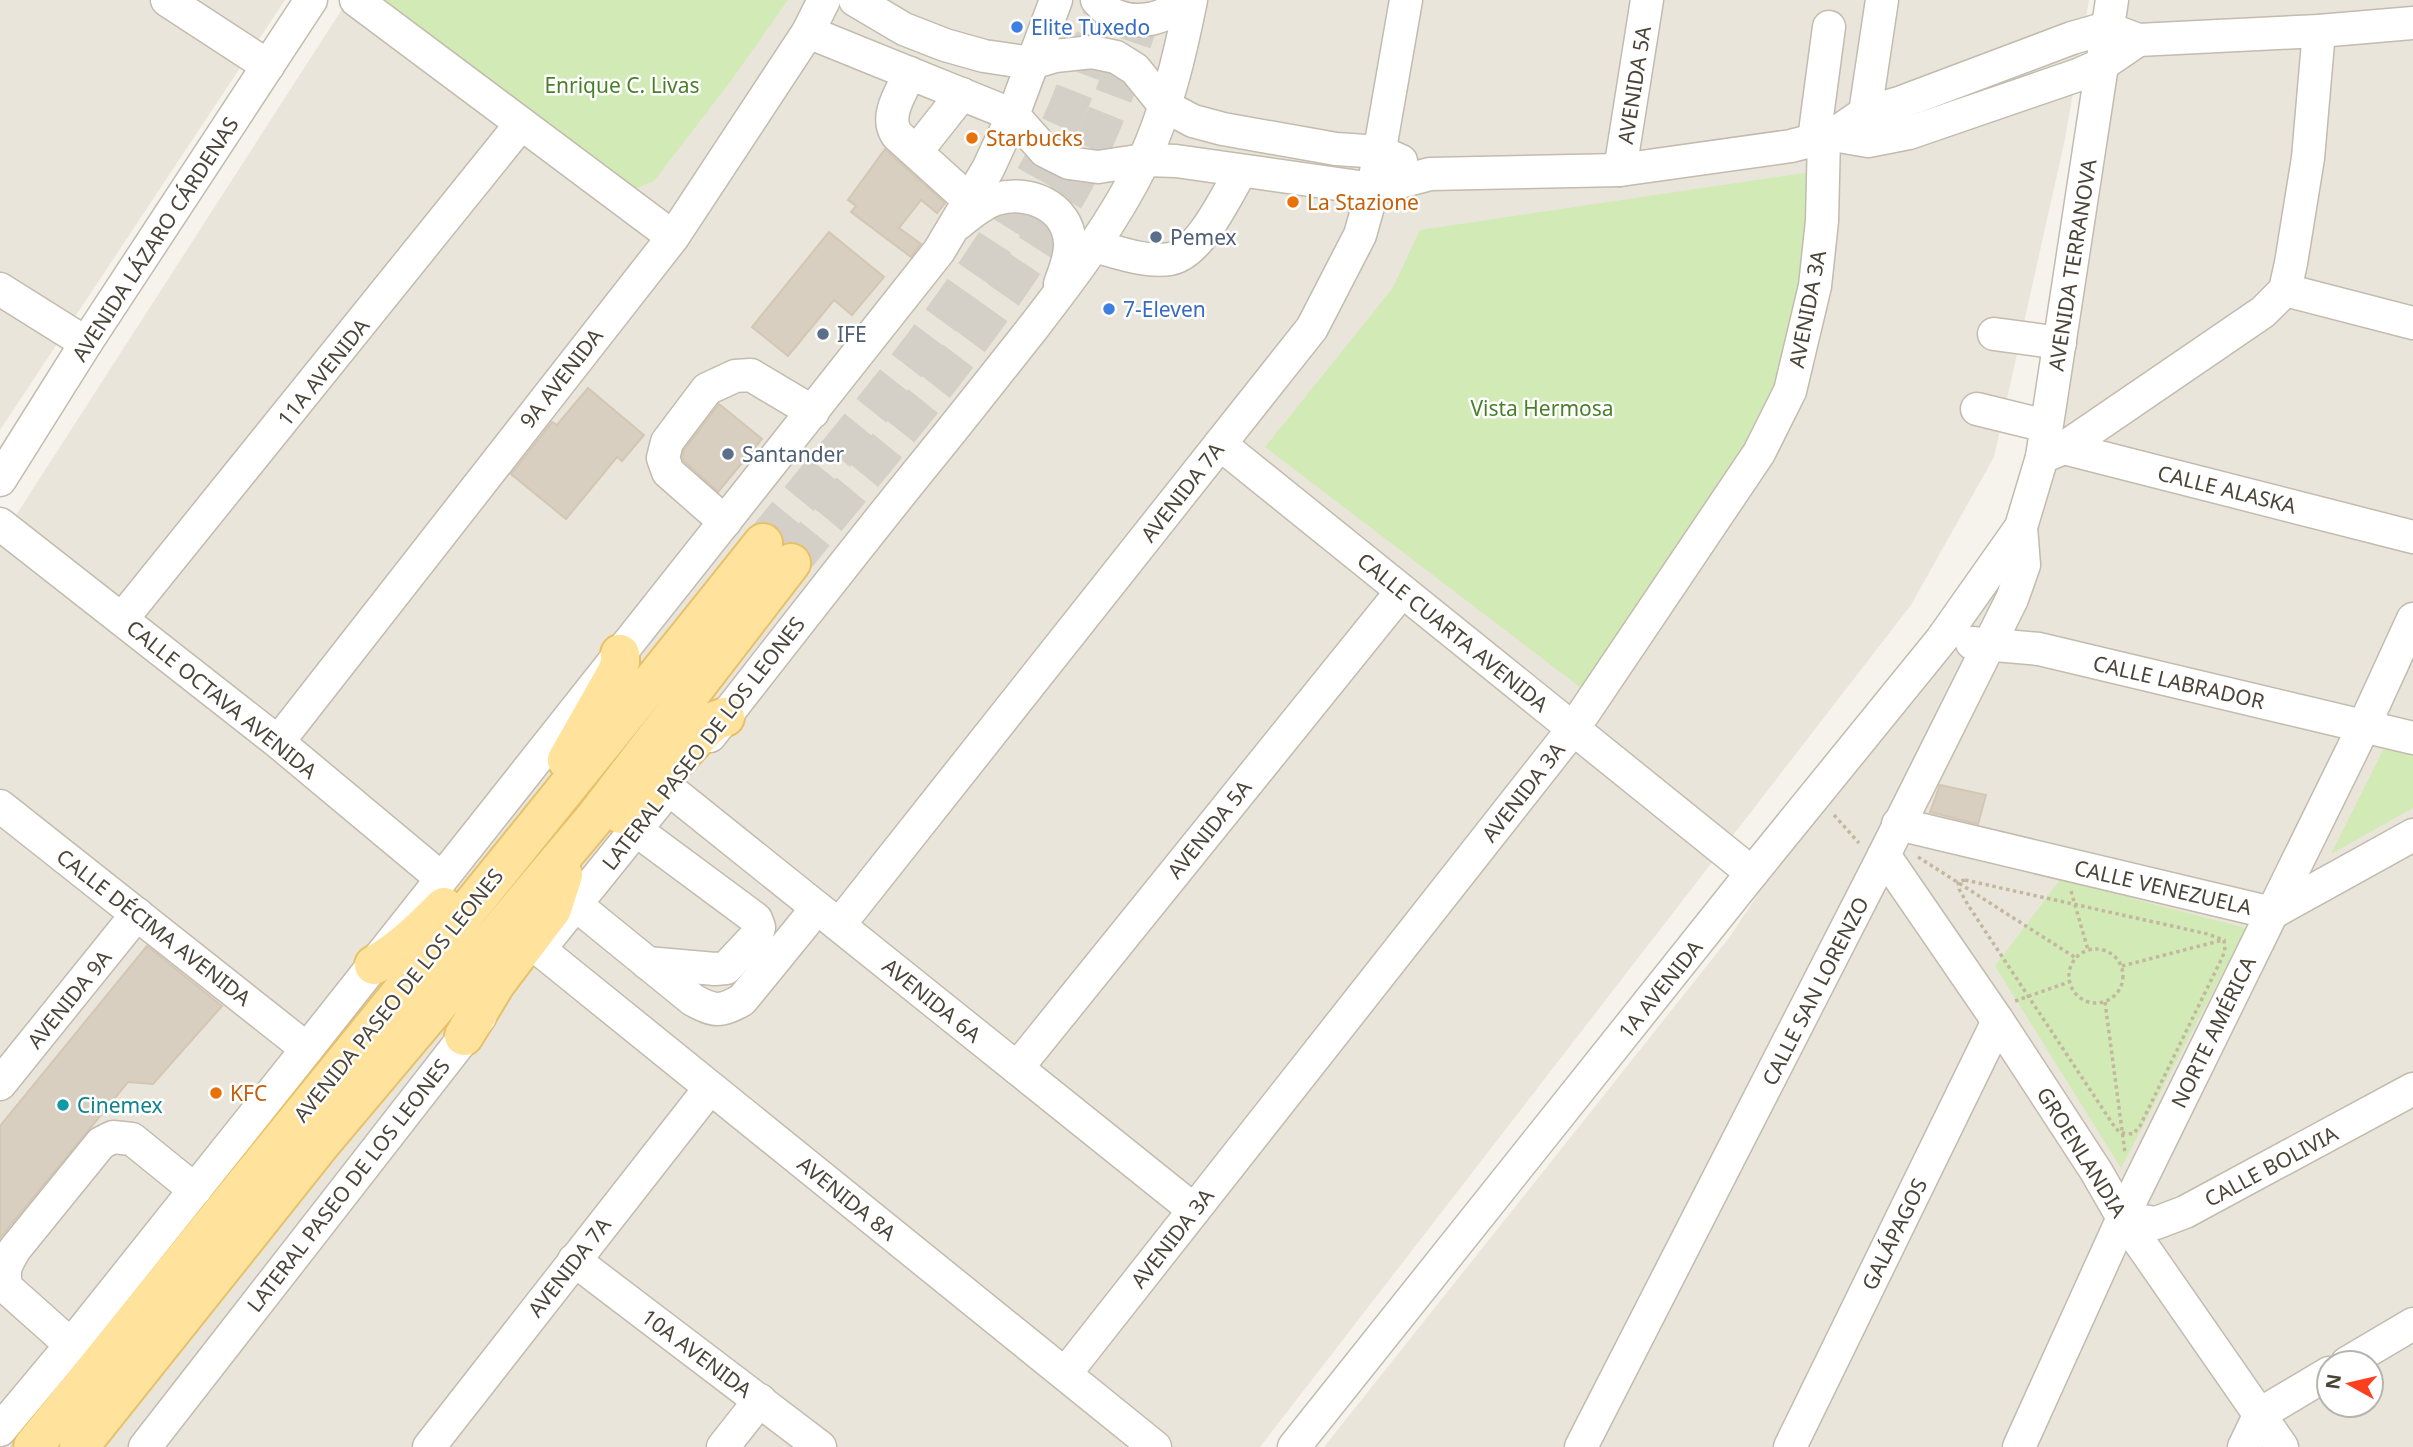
<svg xmlns="http://www.w3.org/2000/svg" width="2413" height="1447" font-family="'Noto Sans',sans-serif">
	<style>
		.residential { fill: #eae5da; fill-rule: evenodd }
		.green { fill: #d2eab5 }
		.building { fill: #d8cfc1; stroke: #d3c7b4; stroke-width: 2 }
		.lines { fill: none; stroke-linecap: round; stroke-linejoin: round }
		.major-tunnel { stroke: #d4d0c8; stroke-width: 38; stroke-dasharray: 38 19; stroke-linecap: butt }
		.minor-casing { stroke: #c2bbae; stroke-width: 35 }
		.major-casing { stroke: #e6c16a; stroke-width: 42 }
		.path { stroke: #c4b79f; stroke-width: 3.5; stroke-dasharray: 3.5 3.5; stroke-linecap: butt }
		.minor { stroke: #fff; stroke-width: 32 }
		.major { stroke: #ffe39c; stroke-width: 38 }
		.shop-dot { fill: #3f7fe0; stroke: #fff; stroke-width: 2.5 }
		.food-dot { fill: #e8710a; stroke: #fff; stroke-width: 2.5 }
		.service-dot { fill: #5c6f8a; stroke: #fff; stroke-width: 2.5 }
		.culture-dot { fill: #0f9aa8; stroke: #fff; stroke-width: 2.5 }
		.labels { text-anchor: middle; dominant-baseline: central; stroke-width: 5; stroke-linejoin: round; paint-order: stroke }
		.shop-label { font-size: 21px; fill: #366cbe; stroke: #fff; text-anchor: start }
		.park-label { font-size: 21px; fill: #4a7f2a; stroke: #fff }
		.street-label { font-size: 21px; fill: #4b4439; stroke: #fff }
		.food-label { font-size: 21px; fill: #c56008; stroke: #fff; text-anchor: start }
		.service-label { font-size: 21px; fill: #4e5e75; stroke: #fff; text-anchor: start }
		.culture-label { font-size: 21px; fill: #0d838f; stroke: #fff; text-anchor: start }
	</style>
	<rect width="100%" height="100%" fill="#f6f3ec"/>
	<g class="residential">
		<path d="M 0,0 L 285,0 L 0,430 Z"/>
		<path d="M 348,0 L 2089,0 L 2065,139 L 1994,457 L 1911,605 L 1260,1447 L 0,1447 L 0,540 Z"/>
		<path d="M 2127,0 L 2413,0 L 2413,1447 L 1324,1447 L 1729,938 L 2023,495 ZM 2329,1363 L 2371,1363 L 2371,1405 L 2329,1405 Z"/>
	</g>
	<g class="green">
		<path d="M 373,0 L 788,0 L 730,82 L 654,181 L 635,189 L 614,186 Z"/>
		<path d="M 1811,172 L 1793,352 L 1743,458 L 1581,688 L 1265,447 L 1392,289 L 1420,230 Z"/>
		<path d="M 2388,740 L 2413,748 L 2413,808 L 2331,854 Z"/>
		<path d="M 2060,880 L 2246,928 L 2121,1168 L 1995,966 Z"/>
	</g>
	<g class="building">
		<path d="M 885,149 L 945,203 L 937,213 L 921,200 L 899,228 L 921,244 L 911,257 L 851,212 L 856,206 L 848,200 Z"/>
		<path d="M 829,232 L 884,277 L 852,315 L 834,300 L 788,356 L 752,327 Z"/>
		<path d="M 588,388 L 644,435 L 622,461 L 617,457 L 566,519 L 511,474 L 552,422 L 557,425 Z"/>
		<path d="M 719,404 L 762,439 L 718,492 L 684,461 L 682,457 L 684,450 Z"/>
		<path d="M 1940,785 L 1986,795 L 1978,824 L 1930,812 Z"/>
		<path d="M 147,946 L 222,1006 L 153,1084 L 128,1082 L 0,1238 L 0,1126 Z"/>
	</g>
	<g class="lines">
		<g class="major-tunnel">
			<path d="M 763,543 C 861,423 965,304 1040,167 C 1068,114 1088,56 1108,0"/>
			<path d="M 791,563 C 889,442 994,324 1071,188 C 1104,129 1126,64 1146,0"/>
		</g>
		<g class="minor-casing">
			<g id="minor">
				<path d="M 167,0 L 268,66"/>
				<path d="M 356,0 L 673,237"/>
				<path d="M 855,0 L 904,29 L 945,45 L 984,56 L 1032,63 L 1055,56 L 1092,52 L 1116,57 L 1135,69 L 1165,106 L 1193,121 L 1223,129 L 1336,149 L 1381,152 L 1401,161"/>
				<path d="M 1097,0 C 1102,5 1108,12 1114,15 C 1136,25 1168,20 1181,0"/>
				<path d="M 808,32 L 1013,115 L 1045,151 L 1069,163 L 1098,167 L 1144,160 L 1176,161 L 1373,189 L 1430,174 L 1620,170 L 1791,146 L 1833,135 L 1868,141 L 1909,133 L 2078,75 L 2103,64 L 2138,40"/>
				<path d="M 910,73 C 901,93 884,116 897,135 L 969,200"/>
				<path d="M 1867,130 L 1865,113 L 1882,0"/>
				<path d="M 1833,135 L 1865,113 L 1902,102 L 2072,38 L 2107,28 L 2138,40 L 2319,31 L 2413,23"/>
				<path d="M 1814,139 L 1829,27"/>
				<path d="M 916,152 L 962,94"/>
				<path d="M 1620,170 L 1647,0"/>
				<path d="M 959,223 C 970,214 983,203 996,199 C 1028,190 1067,205 1070,242 C 1071,256 1065,270 1060,284"/>
				<path d="M 1094,246 C 1117,252 1146,263 1170,259 C 1200,254 1226,196 1241,171"/>
				<path d="M 0,289 L 86,343"/>
				<path d="M 2285,290 L 2413,323"/>
				<path d="M 1994,334 L 2060,343"/>
				<path d="M 1977,409 L 2046,426"/>
				<path d="M 1220,444 L 1752,873"/>
				<path d="M 2064,448 L 2413,537"/>
				<path d="M 2042,457 L 2064,448 L 2263,312 L 2285,290 L 2291,263 L 2308,158 L 2319,31"/>
				<path d="M 0,480 L 86,343 L 311,0"/>
				<path d="M 725,522 L 668,472 L 663,458 L 667,442 L 707,389 L 735,376 L 751,375 L 813,412"/>
				<path d="M 0,524 L 278,742 L 441,878"/>
				<path d="M 122,619 L 521,124"/>
				<path d="M 1972,643 L 2039,649 L 2413,738"/>
				<path d="M 710,736 C 782,644 853,552 926,462 C 962,418 997,373 1032,329 C 1073,276 1114,222 1143,162 C 1167,110 1180,55 1191,0"/>
				<path d="M 278,742 L 673,237 L 808,32 L 824,0"/>
				<path d="M 669,789 L 1194,1210"/>
				<path d="M 0,806 L 307,1049"/>
				<path d="M 1898,824 L 2272,913 L 2413,835"/>
				<path d="M 636,830 L 756,919 L 759,927 L 757,935 L 726,968 L 715,969 L 647,963"/>
				<path d="M 1884,855 L 1998,1021 L 2096,1171 L 2123,1218 L 2282,1447"/>
				<path d="M 575,904 L 693,1000 C 715,1012 721,1012 742,1000 L 817,908"/>
				<path d="M 839,925 L 1312,328 L 1360,235 L 1373,189 L 1406,0"/>
				<path d="M 546,941 L 667,791"/>
				<path d="M 539,949 L 1155,1447"/>
				<path d="M 1017,1068 L 1402,591"/>
				<path d="M 0,1084 L 137,914"/>
				<path d="M 2123,1218 L 2156,1223 L 2185,1212 L 2413,1089"/>
				<path d="M 574,1260 L 820,1447"/>
				<path d="M 71,1345 L 7,1288 C 2,1271 6,1264 15,1249 L 101,1143 L 113,1137 L 132,1139 L 195,1190"/>
				<path d="M 2347,1363 L 2413,1324"/>
				<path d="M 1065,1374 L 1573,729 L 1759,453 L 1790,391 L 1815,286 L 1822,221 L 1824,137"/>
				<path d="M 0,1430 L 71,1345 L 307,1049 L 939,251 L 988,169 L 1013,115 L 1056,0"/>
				<path d="M 145,1447 L 480,1017"/>
				<path d="M 429,1447 L 710,1088"/>
				<path d="M 723,1447 L 760,1400"/>
				<path d="M 1294,1447 L 1752,873 L 1942,639 L 2021,527"/>
				<path d="M 1581,1447 L 1884,855 L 2012,599 L 2024,565 L 2021,527 L 2042,457 L 2112,0"/>
				<path d="M 1790,1447 L 1998,1021"/>
				<path d="M 2019,1447 L 2131,1200 L 2363,728 L 2413,619"/>
				<path d="M 2244,1447 L 2260,1414 L 2329,1373"/>
			</g>
		</g>
		<g class="major-casing">
			<g id="major">
				<path d="M 567,760 L 617,672 L 620,662 L 620,654"/>
				<path d="M 621,814 L 632,807 L 703,731 L 714,721 L 725,717"/>
				<path d="M 374,965 C 401,950 422,929 444,907"/>
				<path d="M 464,1036 L 496,983 L 552,909 L 563,875"/>
				<path d="M 33,1447 C 276,1145 522,846 763,543"/>
				<path d="M 79,1447 L 323,1141 L 593,820 L 791,563"/>
			</g>
		</g>
		<g class="path">
			<path d="M 1834,815 L 1859,843"/>
			<path d="M 1918,857 L 2076,958"/>
			<path d="M 1965,880 L 2208,934 L 2224,940 L 2225,951 L 2220,962 L 2140,1126 L 2133,1134 L 2122,1133 L 2116,1129 L 1968,905 L 1959,889 L 1958,882 Z"/>
			<path d="M 2071,891 L 2088,950"/>
			<circle cx="2096" cy="976" r="27"/>
			<path d="M 2122,966 L 2223,940"/>
			<path d="M 2015,1001 L 2069,982"/>
			<path d="M 2105,1002 L 2125,1153"/>
		</g>
		<use href="#minor" class="minor"/>
		<use href="#major" class="major"/>
	</g>
	<g class="shop-dot">
		<circle cx="1017" cy="27" r="7"/>
		<circle cx="1109" cy="309" r="7"/>
	</g>
	<g class="food-dot">
		<circle cx="972" cy="138" r="7"/>
		<circle cx="1293" cy="202" r="7"/>
		<circle cx="216" cy="1093" r="7"/>
	</g>
	<g class="service-dot">
		<circle cx="1156" cy="237" r="7"/>
		<circle cx="823" cy="334" r="7"/>
		<circle cx="728" cy="454" r="7"/>
	</g>
	<circle class="culture-dot" cx="63" cy="1105" r="7"/>
	<g class="labels">
		<g class="shop-label">
			<text x="1031" y="27">Elite Tuxedo</text>
			<text x="1123" y="309">7-Eleven</text>
		</g>
		<g class="park-label">
			<text x="622" y="85">Enrique C. Livas</text>
			<text x="1542" y="408">Vista Hermosa</text>
		</g>
		<g class="street-label">
			<text transform="translate(1634 85) rotate(-81)">AVENIDA 5A</text>
			<text transform="translate(155 239) rotate(-57)">AVENIDA LÁZARO CÁRDENAS</text>
			<text transform="translate(2072 265) rotate(-81)">AVENIDA TERRANOVA</text>
			<text transform="translate(1807 309) rotate(-79)">AVENIDA 3A</text>
			<text transform="translate(323 372) rotate(-51)">11A AVENIDA</text>
			<text transform="translate(561 378) rotate(-52)">9A AVENIDA</text>
			<text transform="translate(2227 489) rotate(14)">CALLE ALASKA</text>
			<text transform="translate(1182 492) rotate(-52)">AVENIDA 7A</text>
			<text transform="translate(1453 632) rotate(39)">CALLE CUARTA AVENIDA</text>
			<text transform="translate(2179 682) rotate(13)">CALLE LABRADOR</text>
			<text transform="translate(222 699) rotate(39)">CALLE OCTAVA AVENIDA</text>
			<text transform="translate(703 743) rotate(-52)">LATERAL PASEO DE LOS LEONES</text>
			<text transform="translate(1523 792) rotate(-52)">AVENIDA 3A</text>
			<text transform="translate(1209 829) rotate(-51)">AVENIDA 5A</text>
			<text transform="translate(2163 887) rotate(13)">CALLE VENEZUELA</text>
			<text transform="translate(154 927) rotate(38)">CALLE DÉCIMA AVENIDA</text>
			<text transform="translate(1660 989) rotate(-51)">1A AVENIDA</text>
			<text transform="translate(1815 991) rotate(-63)">CALLE SAN LORENZO</text>
			<text transform="translate(398 995) rotate(-51)">AVENIDA PASEO DE LOS LEONES</text>
			<text transform="translate(69 999) rotate(-51)">AVENIDA 9A</text>
			<text transform="translate(932 1000) rotate(39)">AVENIDA 6A</text>
			<text transform="translate(2213 1032) rotate(-64)">NORTE AMÉRICA</text>
			<text transform="translate(2082 1152) rotate(58)">GROENLANDIA</text>
			<text transform="translate(2271 1166) rotate(-28)">CALLE BOLIVIA</text>
			<text transform="translate(348 1185) rotate(-52)">LATERAL PASEO DE LOS LEONES</text>
			<text transform="translate(847 1198) rotate(39)">AVENIDA 8A</text>
			<text transform="translate(1894 1234) rotate(-64)">GALÁPAGOS</text>
			<text transform="translate(1172 1238) rotate(-52)">AVENIDA 3A</text>
			<text transform="translate(569 1267) rotate(-52)">AVENIDA 7A</text>
			<text transform="translate(697 1353) rotate(37)">10A AVENIDA</text>
		</g>
		<g class="food-label">
			<text x="986" y="138">Starbucks</text>
			<text x="1307" y="202">La Stazione</text>
			<text x="230" y="1093">KFC</text>
		</g>
		<g class="service-label">
			<text x="1170" y="237">Pemex</text>
			<text x="837" y="334">IFE</text>
			<text x="742" y="454">Santander</text>
		</g>
		<g class="culture-label">
			<text x="77" y="1105">Cinemex</text>
		</g>
	</g>
	<g transform="translate(2350 1384) rotate(278)"><circle r="33" fill="#ffffff" stroke="#b7b4b0" stroke-width="2"/>
	<path d="M0-5L12 26L0 18L-12 26Z" fill="#fc3f1d"/>
	<text y="-10" font-size="19" font-weight="bold" text-anchor="middle" fill="#4b4439">N</text>
	</g>
</svg>
